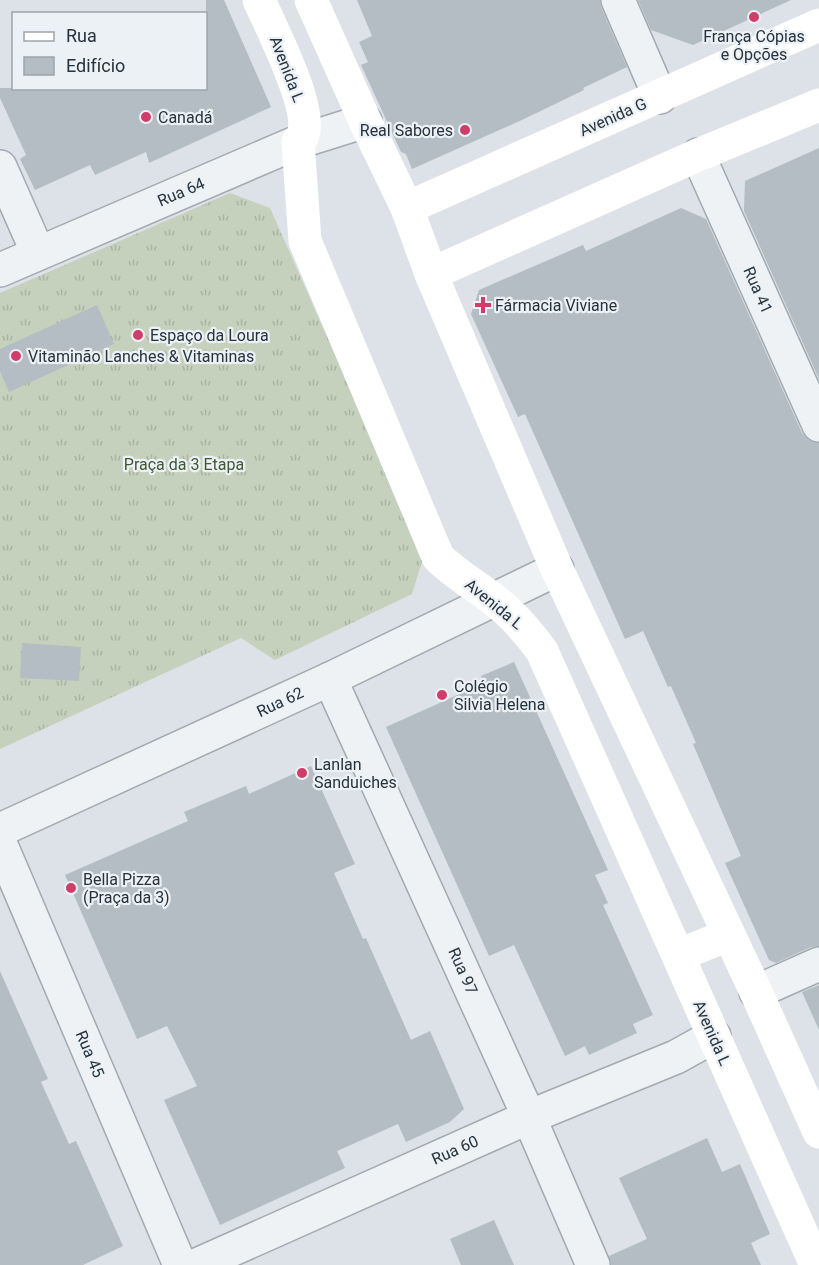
<svg xmlns="http://www.w3.org/2000/svg" width="819" height="1265" font-family="Roboto,sans-serif">
	<style>
		.grass { fill: url(#grass-tufts) }
		.building { fill: #b4bcc4 }
		.lines { fill: none; stroke-linecap: round; stroke-linejoin: round }
		.street-casing { stroke: #a2aab1; stroke-width: 36 }
		.street { stroke: #eff2f5; stroke-width: 33 }
		.secondary { stroke: #fff; stroke-width: 33 }
		.poi-dot { fill: #d03d6a; stroke: #ecf1f5; stroke-width: 2 }
		.labels { text-anchor: middle; dominant-baseline: central; stroke-width: 4.5; stroke-linejoin: round; paint-order: stroke }
		.poi-label { font-size: 16px; fill: #26323d; stroke: #ecf1f5; text-anchor: start }
		.street-label { font-size: 16px; fill: #26323d; stroke: #ecf1f5 }
		.park-label { font-size: 16px; fill: #405933; stroke: #ecf1f5 }
	</style>
	<defs>
		<pattern id="grass-tufts" width="24" height="20" patternUnits="userSpaceOnUse" patternTransform="scale(1.5)"><rect width="24" height="20" fill="#c5d1bd"/><path d="M3 7l-1-3M5 7V3M7 7l1-3M15 17l-1-3M17 17v-4M19 17l1-3" fill="none" stroke="#a9b4a3"/></pattern>
	</defs>
	<rect width="100%" height="100%" fill="#dce2e7"/>
	<path class="grass" d="M 230,193 L 270,208 L 424,555 L 412,594 L 275,660 L 241,638 L 0,749 L 0,293 Z"/>
	<g class="building">
		<path d="M 206,0 L 224,0 L 271,107 L 149,163 L 146,152 L 95,175 L 90,165 L 35,190 L 20,159 L 26,155 L 0,98 L 0,88 L 206,88 Z"/>
		<path d="M 357,0 L 600,0 L 601,7 L 627,67 L 583,88 L 584,90 L 524,119 L 412,169 L 406,154 L 401,152 L 361,65 L 368,62 L 359,42 L 372,36 Z"/>
		<path d="M 638,0 L 791,0 L 693,45 L 651,30 Z"/>
		<path d="M 819,148 L 819,379 L 744,211 L 745,181 Z"/>
		<path d="M 681,208 L 706,219 L 802,433 L 809,440 L 819,443 L 819,946 L 811,947 L 776,963 L 769,960 L 725,863 L 741,856 L 693,744 L 696,743 L 671,686 L 668,687 L 643,631 L 625,639 L 525,414 L 518,417 L 471,314 L 479,290 L 583,245 L 586,251 Z"/>
		<path d="M 97,305 L 114,344 L 9,392 L 0,371 L 0,349 Z"/>
		<path d="M 22,643 L 81,647 L 79,681 L 20,678 Z"/>
		<path d="M 514,662 L 608,870 L 595,875 L 608,903 L 603,905 L 653,1015 L 633,1024 L 637,1033 L 589,1055 L 585,1046 L 565,1056 L 514,945 L 489,956 L 386,727 L 484,683 L 481,676 Z"/>
		<path d="M 311,766 L 355,864 L 334,873 L 363,939 L 366,938 L 411,1040 L 430,1031 L 464,1109 L 450,1122 L 406,1142 L 398,1124 L 337,1151 L 345,1168 L 220,1225 L 164,1100 L 197,1086 L 167,1026 L 137,1039 L 65,875 L 188,821 L 184,812 L 246,786 L 249,794 Z"/>
		<path d="M 0,971 L 48,1079 L 41,1082 L 69,1144 L 76,1141 L 123,1246 L 83,1265 L 0,1265 Z"/>
		<path d="M 819,985 L 819,1030 L 802,992 Z"/>
		<path d="M 707,1138 L 722,1172 L 740,1164 L 770,1234 L 751,1243 L 761,1265 L 611,1265 L 609,1256 L 647,1239 L 619,1178 Z"/>
		<path d="M 494,1220 L 514,1265 L 461,1265 L 450,1239 Z"/>
	</g>
	<g class="lines">
		<g class="street-casing">
			<g id="street">
				<path d="M 618,0 L 660,97"/>
				<path d="M 698,155 L 819,425"/>
				<path d="M 0,167 L 38,253"/>
				<path d="M 0,270 L 298,142 L 365,121"/>
				<path d="M 330,679 L 529,1117 L 593,1265"/>
				<path d="M 0,830 L 330,679 L 557,569"/>
				<path d="M 0,843 L 180,1265"/>
				<path d="M 756,992 L 819,964"/>
				<path d="M 197,1265 L 529,1117 L 676,1057 L 714,1036"/>
			</g>
		</g>
		<use href="#street" class="street"/>
		<g class="secondary">
			<path d="M 259,0 C 271,27 313,108 303,135 C 302,138 300,140 298,142 L 305,241 L 438,557 C 455,574 475,585 494,600 C 513,614 528,632 542,651 L 816,1265"/>
			<path d="M 311,0 L 365,121 L 407,208 L 431,274 L 557,569 L 756,992 L 819,1132"/>
			<path d="M 407,208 L 819,25"/>
			<path d="M 431,274 L 698,155 L 819,105"/>
			<path d="M 678,955 L 729,935"/>
		</g>
	</g>
	<g class="poi-dot">
		<circle cx="754" cy="17" r="6"/>
		<circle cx="146" cy="117" r="6"/>
		<circle cx="465" cy="130" r="6"/>
		<path d="M480 296h6v6h6v6h-6v6h-6v-6h-6v-6h6z"/>
		<circle cx="138" cy="335" r="6"/>
		<circle cx="16" cy="356" r="6"/>
		<circle cx="442" cy="695" r="6"/>
		<circle cx="302" cy="773" r="6"/>
		<circle cx="71" cy="888" r="6"/>
	</g>
	<g class="labels">
		<g class="poi-label">
			<text x="754" y="36" text-anchor="middle">França Cópias<tspan x="754" dy="18">e Opções</tspan></text>
			<text x="158" y="117">Canadá</text>
			<text x="453" y="130" text-anchor="end">Real Sabores</text>
			<text x="495" y="305">Fármacia Viviane</text>
			<text x="150" y="335">Espaço da Loura</text>
			<text x="28" y="356">Vitaminão Lanches &amp; Vitaminas</text>
			<text x="454" y="686">Colégio<tspan x="454" dy="18">Silvia Helena</tspan></text>
			<text x="314" y="764">Lanlan<tspan x="314" dy="18">Sanduiches</tspan></text>
			<text x="83" y="879">Bella Pizza<tspan x="83" dy="18">(Praça da 3)</tspan></text>
		</g>
		<g class="street-label">
			<text transform="translate(287 69) rotate(69)">Avenida L</text>
			<text transform="translate(613 117) rotate(-24)">Avenida G</text>
			<text transform="translate(181 192) rotate(-23)">Rua 64</text>
			<text transform="translate(758 290) rotate(66)">Rua 41</text>
			<text transform="translate(494 604) rotate(39)">Avenida L</text>
			<text transform="translate(280 702) rotate(-25)">Rua 62</text>
			<text transform="translate(463 971) rotate(66)">Rua 97</text>
			<text transform="translate(712 1033) rotate(66)">Avenida L</text>
			<text transform="translate(90 1054) rotate(67)">Rua 45</text>
			<text transform="translate(455 1150) rotate(-24)">Rua 60</text>
		</g>
		<g class="park-label">
			<text x="184" y="464">Praça da 3 Etapa</text>
		</g>
	</g>
	<rect x="12" y="12" width="195" height="78" fill="#ecf1f5" stroke="#9da5ab" stroke-width="1.5"/>
	<rect x="24" y="32" width="30" height="9" fill="#ffffff" stroke="#9da5ab" stroke-width="1.5"/>
	<text x="66" y="42" font-size="18" fill="#26323d">Rua</text>
	<rect x="24" y="57" width="30" height="18" fill="#b4bcc4" stroke="#9da5ab" stroke-width="1.5"/>
	<text x="66" y="72" font-size="18" fill="#26323d">Edifício</text>
</svg>
